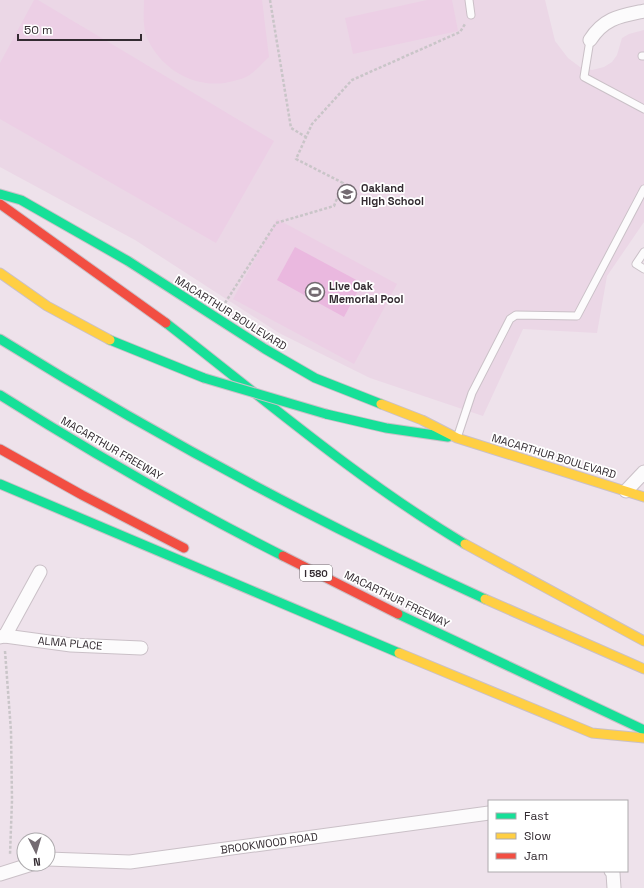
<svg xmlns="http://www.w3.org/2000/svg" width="644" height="888" font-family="'Space Grotesk',sans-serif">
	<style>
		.built { fill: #ebd7e6 }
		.green { fill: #eccfe5 }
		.water { fill: #eab8df }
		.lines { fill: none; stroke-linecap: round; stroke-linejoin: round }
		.lane-casing { stroke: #cac0c7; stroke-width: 9 }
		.street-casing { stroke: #cac0c7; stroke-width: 15 }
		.fast-casing { stroke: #cac0c7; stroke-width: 11 }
		.slow-casing { stroke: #cac0c7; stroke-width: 11 }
		.jam-casing { stroke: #cac0c7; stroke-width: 11 }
		.path { stroke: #c9c5c8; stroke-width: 2.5; stroke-dasharray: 3 2; stroke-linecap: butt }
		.lane { stroke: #fcfbfc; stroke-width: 7 }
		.street { stroke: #fcfbfc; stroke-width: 13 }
		.fast { stroke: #16e098; stroke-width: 9 }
		.slow { stroke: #ffcf43; stroke-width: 9 }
		.jam { stroke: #f24e42; stroke-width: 9 }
		.fast-bridge-casing { stroke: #cac0c7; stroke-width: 11; stroke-linecap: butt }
		.fast-bridge { stroke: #16e098; stroke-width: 9 }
		.labels { text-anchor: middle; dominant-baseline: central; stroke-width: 3.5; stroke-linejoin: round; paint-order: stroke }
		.shield { fill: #fff; stroke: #706b6f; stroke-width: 1 }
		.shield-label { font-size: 10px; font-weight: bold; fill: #332b31 }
		.poi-label { font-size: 11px; font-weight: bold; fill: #332b31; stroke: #fff; text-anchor: start }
		.street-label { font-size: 11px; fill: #332b31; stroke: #fff }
	</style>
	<rect width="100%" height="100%" fill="#eee2eb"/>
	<path class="built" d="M 0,0 L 545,0 L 555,41 L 568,58 L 580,67 L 592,70 L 604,67 L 612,62 L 617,55 L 622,38 L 629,34 L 644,30 L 644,222 L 607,276 L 597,333 L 523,329 L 483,416 L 370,378 L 279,333 L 135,240 L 0,167 Z"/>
	<g class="green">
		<path d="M 34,0 L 38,0 L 274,141 L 216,243 L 0,119 L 0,63 Z"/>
		<path d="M 144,0 L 262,0 L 269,57 C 262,63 256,71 248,76 C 245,78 240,79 237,80 C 201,92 164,73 148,40 C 142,28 144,12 144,0 Z"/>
		<path d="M 427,0 L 452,0 L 458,31 L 353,54 L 345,18 Z"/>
		<path d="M 277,219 L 397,284 L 354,364 L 233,299 Z"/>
	</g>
	<path class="water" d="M 295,247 L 362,283 L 344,317 L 277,280 Z"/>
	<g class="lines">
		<g class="lane-casing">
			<g id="lane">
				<path d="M 469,0 L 471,15"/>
				<path d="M 590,40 L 584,77 L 644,109"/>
				<path d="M 642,56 L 644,56"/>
				<path d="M 644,252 L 636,264 L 644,269"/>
				<path d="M 457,438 L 472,393 L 510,319 L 516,315 L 577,316 L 644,189"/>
			</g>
		</g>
		<g class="street-casing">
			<g id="street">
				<path d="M 590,40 C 604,18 620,16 644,11"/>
				<path d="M 626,491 L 644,472"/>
				<path d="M 5,636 L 40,572"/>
				<path d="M 0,637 L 5,636 L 71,645 L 141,648"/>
				<path d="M 48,859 L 130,862 L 489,813"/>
				<path d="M 611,871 L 613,873 L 614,888"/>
				<path d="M 0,874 L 32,864"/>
			</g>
		</g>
		<g class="fast-casing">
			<g id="fast">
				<path d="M 0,194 L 21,200 L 128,261 L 265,349 L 315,378 L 381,404"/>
				<path d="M 166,323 C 264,399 358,480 465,544"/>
				<path d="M 0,339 C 156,436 318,523 485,599"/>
				<path d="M 110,340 L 204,378"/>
				<path d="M 0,395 C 92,453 186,507 283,556"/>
				<path d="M 326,414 L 386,428 L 448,437"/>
				<path d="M 0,484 L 399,653"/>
				<path d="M 398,614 L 644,730"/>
			</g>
		</g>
		<g class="slow-casing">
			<g id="slow">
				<path d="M 0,273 L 47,306 L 110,340"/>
				<path d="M 381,404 L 422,420 L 457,438 L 644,497"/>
				<path d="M 465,544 L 644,641"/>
				<path d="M 485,599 L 644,669"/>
				<path d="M 399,653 L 592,733 L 644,738"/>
			</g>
		</g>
		<g class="jam-casing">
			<g id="jam">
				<path d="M 0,204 L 166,323"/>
				<path d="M 0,449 L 82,495 L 184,548"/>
				<path d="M 283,556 L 398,614"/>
			</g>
		</g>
		<g class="path">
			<path d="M 270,0 L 291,128 L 306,137"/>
			<path d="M 225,303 L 276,223 L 334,206 L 343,183 L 296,159 L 312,124 L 352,80 L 460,32 L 465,24"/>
			<path d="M 5,651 L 11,731 L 12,800 L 10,855"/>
		</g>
		<use href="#lane" class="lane"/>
		<use href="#street" class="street"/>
		<use href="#fast" class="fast"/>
		<use href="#slow" class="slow"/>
		<use href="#jam" class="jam"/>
		<g class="fast-bridge-casing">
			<path id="fast-bridge" d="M 204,378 L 326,414"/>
		</g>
		<use href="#fast-bridge" class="fast-bridge"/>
	</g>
	<defs>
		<g id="school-ring" transform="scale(1)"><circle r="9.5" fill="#fff" stroke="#746b72" stroke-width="1.5"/><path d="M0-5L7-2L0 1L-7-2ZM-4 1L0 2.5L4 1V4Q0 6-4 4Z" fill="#746b72"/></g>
		<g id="stadium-ring" transform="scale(1)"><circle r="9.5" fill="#fff" stroke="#746b72" stroke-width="1.5"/><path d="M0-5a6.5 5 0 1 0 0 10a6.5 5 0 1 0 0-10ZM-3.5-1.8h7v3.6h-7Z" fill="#746b72"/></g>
	</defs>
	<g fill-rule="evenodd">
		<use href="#school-ring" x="347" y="194"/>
		<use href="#stadium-ring" x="315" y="292"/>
	</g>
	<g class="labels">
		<rect class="shield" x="300" y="565" width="32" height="16" rx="3"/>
		<g class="shield-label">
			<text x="316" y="573">I 580</text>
		</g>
		<g class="poi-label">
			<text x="361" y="188">Oakland<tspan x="361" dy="13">High School</tspan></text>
			<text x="329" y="286">Live Oak<tspan x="329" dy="13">Memorial Pool</tspan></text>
		</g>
		<g class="street-label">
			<text transform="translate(231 313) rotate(32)">MACARTHUR BOULEVARD</text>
			<text transform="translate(112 448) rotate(30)">MACARTHUR FREEWAY</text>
			<text transform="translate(554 456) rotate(17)">MACARTHUR BOULEVARD</text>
			<text transform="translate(397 599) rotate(26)">MACARTHUR FREEWAY</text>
			<text transform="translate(70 643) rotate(5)">ALMA PLACE</text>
			<text transform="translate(269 843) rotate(-8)">BROOKWOOD ROAD</text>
		</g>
	</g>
	<rect x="488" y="800" width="140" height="72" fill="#ffffff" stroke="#adaaad"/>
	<rect x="496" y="813" width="20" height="6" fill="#16e098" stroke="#adaaad"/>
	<text x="524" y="820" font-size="12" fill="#332b31">Fast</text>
	<rect x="496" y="833" width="20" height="6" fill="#ffcf43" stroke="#adaaad"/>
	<text x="524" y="840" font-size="12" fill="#332b31">Slow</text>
	<rect x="496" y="853" width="20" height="6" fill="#f24e42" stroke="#adaaad"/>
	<text x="524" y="860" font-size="12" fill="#332b31">Jam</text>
	<g transform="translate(36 852) rotate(175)"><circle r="19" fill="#ffffff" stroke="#adaaad"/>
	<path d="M0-3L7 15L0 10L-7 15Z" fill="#746b72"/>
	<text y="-6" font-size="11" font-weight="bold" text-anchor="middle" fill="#332b31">N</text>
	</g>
	<path d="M18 34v6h123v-6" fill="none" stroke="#332b31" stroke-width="2"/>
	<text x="24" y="34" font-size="12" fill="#332b31" stroke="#ffffff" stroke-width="3" paint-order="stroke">50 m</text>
</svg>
